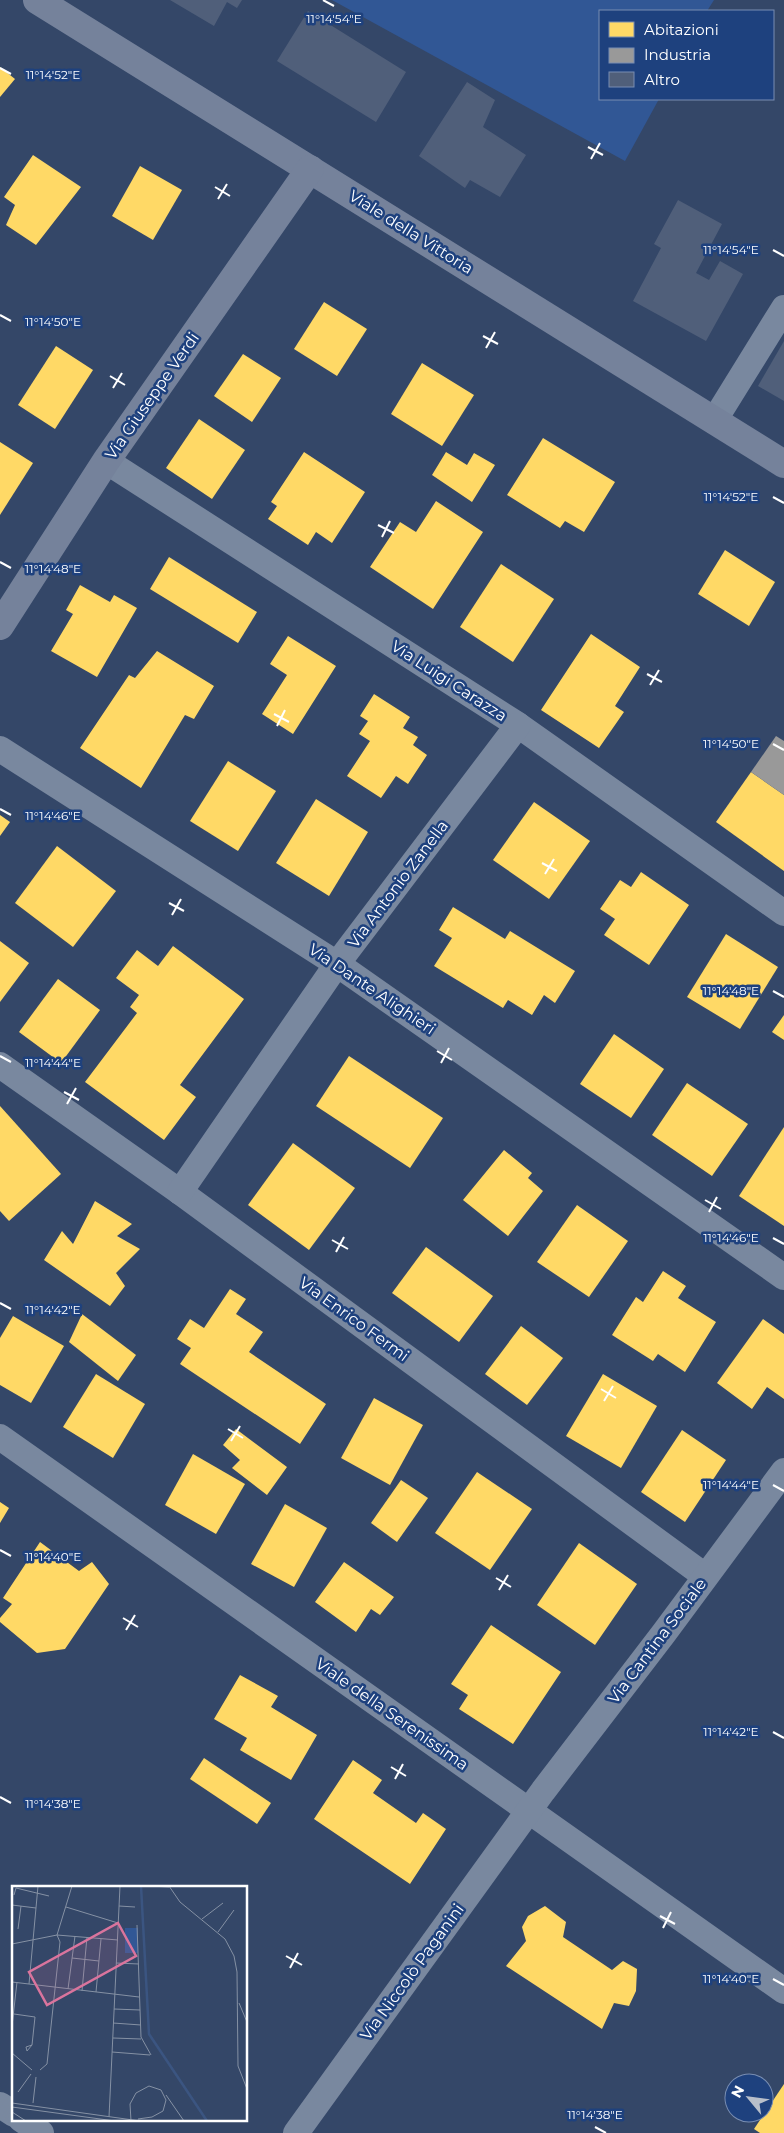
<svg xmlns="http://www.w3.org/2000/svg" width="784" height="2133" font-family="Montserrat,sans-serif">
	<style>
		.green { fill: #315795 }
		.homes { fill: #ffd966 }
		.industry { fill: #999 }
		.building { fill: #505f7a }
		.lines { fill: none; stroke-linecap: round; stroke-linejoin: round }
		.street { stroke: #79889f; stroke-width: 26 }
		.secondary { stroke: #75829b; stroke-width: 28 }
		.ticks { fill: none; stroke: #fff; stroke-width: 2 }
		.labels { text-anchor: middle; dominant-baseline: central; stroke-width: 5; stroke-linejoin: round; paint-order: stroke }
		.street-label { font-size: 16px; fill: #fff; stroke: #1e417e }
		.inset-river { fill: none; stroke: #3b5581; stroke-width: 2.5 }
		.inset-road { fill: none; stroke: #8591a4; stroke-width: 1 }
		.view { fill: #da749d; fill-opacity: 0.15; stroke: #da749d; stroke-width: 2.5 }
		.inset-edge { fill: none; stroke: #fff; stroke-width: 2.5 }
		.ticks-label { font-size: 12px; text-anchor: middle; fill: #fff; stroke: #1e417e; stroke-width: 5; stroke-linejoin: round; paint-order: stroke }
	</style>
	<rect width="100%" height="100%" fill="#344768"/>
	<path class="green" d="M 332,0 L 714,0 L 707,11 L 600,11 L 600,99 L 659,99 L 625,161 Z"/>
	<g class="homes">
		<path d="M 0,67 L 15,79 L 0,97 Z"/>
		<path d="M 33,155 L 81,187 L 36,245 L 6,225 L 15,205 L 4,197 Z"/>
		<path d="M 140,166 L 182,190 L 153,240 L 112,216 Z"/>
		<path d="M 324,302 L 367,329 L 337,376 L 294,349 Z"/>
		<path d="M 56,346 L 93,370 L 55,429 L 18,405 Z"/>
		<path d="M 243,354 L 281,378 L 252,422 L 214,396 Z"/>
		<path d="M 422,363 L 474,395 L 442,446 L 391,414 Z"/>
		<path d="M 199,419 L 245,450 L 212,499 L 166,468 Z"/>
		<path d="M 543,438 L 615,482 L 584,532 L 565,521 L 560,528 L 507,495 Z"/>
		<path d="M 0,442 L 33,463 L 0,515 Z"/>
		<path d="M 304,452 L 365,492 L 332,543 L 316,532 L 308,545 L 268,519 L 277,506 L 271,502 Z"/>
		<path d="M 446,452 L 467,465 L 474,453 L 495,465 L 472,502 L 432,475 Z"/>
		<path d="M 436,501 L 483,532 L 433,609 L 370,567 L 400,522 L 416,532 Z"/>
		<path d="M 725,550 L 775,582 L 749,626 L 698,594 Z"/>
		<path d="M 169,557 L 257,612 L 238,643 L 150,589 Z"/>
		<path d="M 501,564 L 554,599 L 513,662 L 460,627 Z"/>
		<path d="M 80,585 L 110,602 L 114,595 L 137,608 L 97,677 L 51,651 L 73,614 L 66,610 Z"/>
		<path d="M 591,634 L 640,667 L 615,706 L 624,712 L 599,748 L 541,710 Z"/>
		<path d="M 288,636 L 336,666 L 293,734 L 262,714 L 287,675 L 270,664 Z"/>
		<path d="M 157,651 L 214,686 L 194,719 L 185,715 L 141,788 L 80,748 L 129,675 L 135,678 Z"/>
		<path d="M 374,694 L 410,717 L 403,728 L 418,737 L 413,745 L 427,755 L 408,784 L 396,776 L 381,798 L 347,776 L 370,741 L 359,734 L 368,721 L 360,716 Z"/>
		<path d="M 228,761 L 276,791 L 238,851 L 190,821 Z"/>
		<path d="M 751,772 L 784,795 L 784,871 L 716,822 Z"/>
		<path d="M 316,799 L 368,832 L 329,896 L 276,863 Z"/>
		<path d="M 534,802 L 590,841 L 549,899 L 493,860 Z"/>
		<path d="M 0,815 L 10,822 L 0,836 Z"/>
		<path d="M 57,846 L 116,891 L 73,947 L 15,903 Z"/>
		<path d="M 641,872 L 689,905 L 649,965 L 604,935 L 615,919 L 600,909 L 620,880 L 631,887 Z"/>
		<path d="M 453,907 L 505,939 L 510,931 L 575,971 L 555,1003 L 544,995 L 532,1015 L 508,1000 L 503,1008 L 434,966 L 452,938 L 439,930 Z"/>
		<path d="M 726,934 L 778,967 L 740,1029 L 687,997 Z"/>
		<path d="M 0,941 L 29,963 L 0,1002 Z"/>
		<path d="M 173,946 L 244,999 L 180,1085 L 196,1097 L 164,1140 L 85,1082 L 137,1013 L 130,1007 L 139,995 L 116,978 L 137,950 L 158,966 Z"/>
		<path d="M 58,979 L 100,1010 L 61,1063 L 19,1032 Z"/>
		<path d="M 784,1015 L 784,1040 L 772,1032 Z"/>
		<path d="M 614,1034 L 664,1069 L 631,1118 L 580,1084 Z"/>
		<path d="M 349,1056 L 443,1118 L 410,1168 L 316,1106 Z"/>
		<path d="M 687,1083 L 748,1124 L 712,1176 L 652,1135 Z"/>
		<path d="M 0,1106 L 61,1174 L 9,1221 L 0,1211 Z"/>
		<path d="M 784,1127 L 784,1226 L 739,1196 Z"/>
		<path d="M 293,1143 L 355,1188 L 309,1250 L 248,1205 Z"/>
		<path d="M 504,1150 L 532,1173 L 528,1178 L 543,1191 L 508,1236 L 463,1200 Z"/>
		<path d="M 95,1201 L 132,1224 L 117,1236 L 140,1249 L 116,1273 L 125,1286 L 110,1306 L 44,1260 L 62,1231 L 73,1244 Z"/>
		<path d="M 577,1205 L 628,1241 L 589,1297 L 537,1262 Z"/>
		<path d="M 426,1247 L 493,1296 L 459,1342 L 392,1293 Z"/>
		<path d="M 663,1271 L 686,1286 L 678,1298 L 716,1322 L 685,1372 L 658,1354 L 653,1361 L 612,1335 L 636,1297 L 643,1302 Z"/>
		<path d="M 230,1289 L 246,1299 L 236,1314 L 263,1332 L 249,1352 L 326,1404 L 300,1444 L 180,1364 L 191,1348 L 177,1339 L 190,1319 L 204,1328 Z"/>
		<path d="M 82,1314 L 136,1355 L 118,1381 L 69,1342 Z"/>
		<path d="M 13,1316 L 64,1346 L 31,1403 L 0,1385 L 0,1338 Z"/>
		<path d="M 763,1319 L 784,1334 L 784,1399 L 767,1387 L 752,1409 L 717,1383 Z"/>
		<path d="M 521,1326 L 563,1358 L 527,1405 L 485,1374 Z"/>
		<path d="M 96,1374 L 145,1404 L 113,1458 L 63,1427 Z"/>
		<path d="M 603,1374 L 657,1406 L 621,1468 L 566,1436 Z"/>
		<path d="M 374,1398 L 423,1425 L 390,1485 L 341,1458 Z"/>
		<path d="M 236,1429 L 287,1467 L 267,1495 L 232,1468 L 240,1460 L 223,1445 Z"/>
		<path d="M 682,1430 L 726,1460 L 685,1522 L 641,1492 Z"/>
		<path d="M 193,1454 L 245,1484 L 216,1534 L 165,1505 Z"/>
		<path d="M 477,1472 L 532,1509 L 490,1570 L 435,1533 Z"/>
		<path d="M 401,1480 L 428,1498 L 397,1542 L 371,1523 Z"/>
		<path d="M 0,1502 L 9,1508 L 0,1523 Z"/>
		<path d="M 285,1504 L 327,1528 L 294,1587 L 251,1564 Z"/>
		<path d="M 40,1542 L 79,1571 L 92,1562 L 109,1584 L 65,1649 L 37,1653 L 0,1622 L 0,1618 L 12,1604 L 3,1598 Z"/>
		<path d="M 579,1543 L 637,1584 L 595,1645 L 537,1605 Z"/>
		<path d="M 344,1562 L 394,1597 L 380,1615 L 371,1609 L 356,1632 L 315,1602 Z"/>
		<path d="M 491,1625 L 561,1672 L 513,1744 L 459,1709 L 468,1695 L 451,1684 Z"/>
		<path d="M 240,1675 L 278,1696 L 271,1707 L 317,1735 L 291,1780 L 240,1750 L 247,1738 L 214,1719 Z"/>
		<path d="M 204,1758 L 271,1803 L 257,1824 L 190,1779 Z"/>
		<path d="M 353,1760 L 382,1780 L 373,1793 L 416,1823 L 423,1813 L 446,1829 L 410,1884 L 314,1819 Z"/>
		<path d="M 545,1906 L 566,1922 L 563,1937 L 612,1970 L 623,1961 L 637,1969 L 636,1991 L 629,2006 L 614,2003 L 602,2029 L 506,1966 L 526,1941 L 522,1927 L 528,1916 Z"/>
		<path d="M 784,2084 L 784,2133 L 760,2133 L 754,2129 Z"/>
	</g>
	<path class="industry" d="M 776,736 L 784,741 L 784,795 L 751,772 Z"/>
	<g class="building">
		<path d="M 170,0 L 242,0 L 237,8 L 227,2 L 214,26 Z"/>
		<path d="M 308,11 L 406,72 L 376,122 L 277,61 Z"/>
		<path d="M 467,82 L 495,100 L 483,127 L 526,155 L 500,197 L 470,180 L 465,188 L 419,156 Z"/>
		<path d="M 678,200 L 722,224 L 696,273 L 709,280 L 720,261 L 743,274 L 706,341 L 633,301 L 661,248 L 654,244 Z"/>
		<path d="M 784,341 L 784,401 L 758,386 Z"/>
	</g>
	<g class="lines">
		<g class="street">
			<path d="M 714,421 L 784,308"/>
			<path d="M 106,461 L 518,725 L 784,913"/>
			<path d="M 0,749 L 337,964 L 784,1277"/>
			<path d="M 0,1065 L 180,1192 L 705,1576"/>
			<path d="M 180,1192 L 337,964 L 518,725"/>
			<path d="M 0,1437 L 784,1991"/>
			<path d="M 0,2105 L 14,2114"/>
			<path d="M 21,2119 L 41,2133"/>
			<path d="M 296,2133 L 543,1791 L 664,1633 L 784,1471"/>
		</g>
		<g class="secondary">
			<path d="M 37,0 L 784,464"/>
			<path d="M 0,626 L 106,461 L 310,169"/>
		</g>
	</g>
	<path class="ticks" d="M 323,0 L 334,6M 0,68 L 11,74M 588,147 L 603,155M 591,159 L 600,143M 215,187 L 230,196M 218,199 L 227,184M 773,250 L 784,256M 0,315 L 11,321M 483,336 L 498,344M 486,348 L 495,332M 110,376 L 125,385M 113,388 L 122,373M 773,497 L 784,503M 378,525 L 394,533M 382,537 L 390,521M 0,562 L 11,568M 647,674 L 662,682M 650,685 L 659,670M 274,714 L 289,722M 277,726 L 285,710M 773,744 L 784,750M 0,809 L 11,815M 542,863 L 557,871M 545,874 L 554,859M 169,903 L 184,911M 172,915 L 181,899M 773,991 L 784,997M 437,1051 L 452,1060M 0,1056 L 11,1062M 441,1063 L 449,1048M 64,1092 L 79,1100M 67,1104 L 76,1088M 705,1200 L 721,1209M 709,1212 L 717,1197M 773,1238 L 784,1244M 332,1240 L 348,1249M 336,1252 L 344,1237M 0,1303 L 11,1309M 601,1389 L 616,1398M 604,1401 L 613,1386M 228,1429 L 243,1438M 231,1441 L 240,1426M 773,1485 L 784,1491M 0,1550 L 11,1556M 496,1578 L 511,1587M 499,1590 L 508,1575M 123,1618 L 138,1627M 126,1630 L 135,1615M 773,1732 L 784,1738M 391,1767 L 406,1776M 395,1779 L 403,1764M 0,1797 L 11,1803M 660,1916 L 675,1924M 663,1928 L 671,1912M 286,1956 L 302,1965M 290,1968 L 298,1953M 773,1979 L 784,1985M 595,2127 L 606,2133"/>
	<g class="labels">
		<g class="street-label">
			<text transform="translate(411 232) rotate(32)">Viale della Vittoria</text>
			<text transform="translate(152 396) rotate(-55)">Via Giuseppe Verdi</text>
			<text transform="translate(449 681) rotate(33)">Via Luigi Carazza</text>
			<text transform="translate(398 884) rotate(-53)">Via Antonio Zanella</text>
			<text transform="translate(372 989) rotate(34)">Via Dante Alighieri</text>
			<text transform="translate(354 1319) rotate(36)">Via Enrico Fermi</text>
			<text transform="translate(657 1641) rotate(-53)">Via Cantina Sociale</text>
			<text transform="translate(392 1714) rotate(35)">Viale della Serenissima</text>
			<text transform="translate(412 1972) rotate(-54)">Via Niccolò Paganini</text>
		</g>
	</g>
	<g transform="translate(12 1886)">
		<rect width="235" height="235" fill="#344768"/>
		<path d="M 113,42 L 126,42 L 126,67 L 113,67 Z" fill="#315795"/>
		<path class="inset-river" d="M 129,0 L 137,148 L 195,235"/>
		<path class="inset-road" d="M 137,0 L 157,1M 157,0 L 168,16 L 213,53 L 222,70 L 225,86 L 226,180 L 235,203M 2,9 L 4,2 L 37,10M 0,19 L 24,22M 107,20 L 123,21M 54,21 L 106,37M 190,33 L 211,17M 125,39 L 129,151 L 139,169M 6,43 L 9,20M 206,46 L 222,24M 45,49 L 60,0M 0,58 L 45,49 L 106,54M 60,72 L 87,75M 104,77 L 127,78M 0,96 L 127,111M 17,98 L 26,0M 56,103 L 63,50M 70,105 L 75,51M 84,106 L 89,53M 227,117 L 235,136M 102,123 L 128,124M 2,128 L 23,131 L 20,159 L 14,161 L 15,165 L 20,159M 101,137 L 129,139M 0,140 L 5,96M 101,152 L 129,153M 100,166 L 138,169M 0,167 L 20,184M 28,184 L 35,178 L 48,56 L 45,49M 6,206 L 19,188M 154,209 L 172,235M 0,217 L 128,235M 21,217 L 24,191M 0,221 L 103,235M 0,226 L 14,235M 97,231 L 108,0M 119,235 L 118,218 L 124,207 L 137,200 L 149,204 L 154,214 L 151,225 L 140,231 L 126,233"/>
		<path class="view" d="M 106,37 L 124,70 L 35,119 L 17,86 Z"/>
		<rect width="235" height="235" class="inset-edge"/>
	</g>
	<g class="ticks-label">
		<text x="334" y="23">11°14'54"E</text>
		<text x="53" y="79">11°14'52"E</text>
		<text x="731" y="254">11°14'54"E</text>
		<text x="53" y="326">11°14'50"E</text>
		<text x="731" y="501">11°14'52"E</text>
		<text x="53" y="573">11°14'48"E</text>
		<text x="731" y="748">11°14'50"E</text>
		<text x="53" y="820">11°14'46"E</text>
		<text x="731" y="995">11°14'48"E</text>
		<text x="53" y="1067">11°14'44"E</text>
		<text x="731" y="1242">11°14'46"E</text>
		<text x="53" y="1314">11°14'42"E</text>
		<text x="731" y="1489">11°14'44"E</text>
		<text x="53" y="1561">11°14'40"E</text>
		<text x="731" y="1736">11°14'42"E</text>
		<text x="53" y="1808">11°14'38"E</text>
		<text x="731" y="1983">11°14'40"E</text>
		<text x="595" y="2119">11°14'38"E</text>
	</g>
	<rect x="599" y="10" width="175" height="90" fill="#1e417e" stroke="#788db2"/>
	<rect x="609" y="22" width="25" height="15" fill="#ffd966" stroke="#788db2"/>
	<text x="644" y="35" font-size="15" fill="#ffffff">Abitazioni</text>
	<rect x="609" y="48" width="25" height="15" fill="#999999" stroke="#788db2"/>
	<text x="644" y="60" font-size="15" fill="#ffffff">Industria</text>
	<rect x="609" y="72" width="25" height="15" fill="#505f7a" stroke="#788db2"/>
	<text x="644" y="85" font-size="15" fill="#ffffff">Altro</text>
	<g transform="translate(749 2098) rotate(299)"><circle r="24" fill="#1e417e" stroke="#788db2"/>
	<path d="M0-4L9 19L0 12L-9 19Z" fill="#b8bfca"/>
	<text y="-8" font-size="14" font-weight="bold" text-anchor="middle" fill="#ffffff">N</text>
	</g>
</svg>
